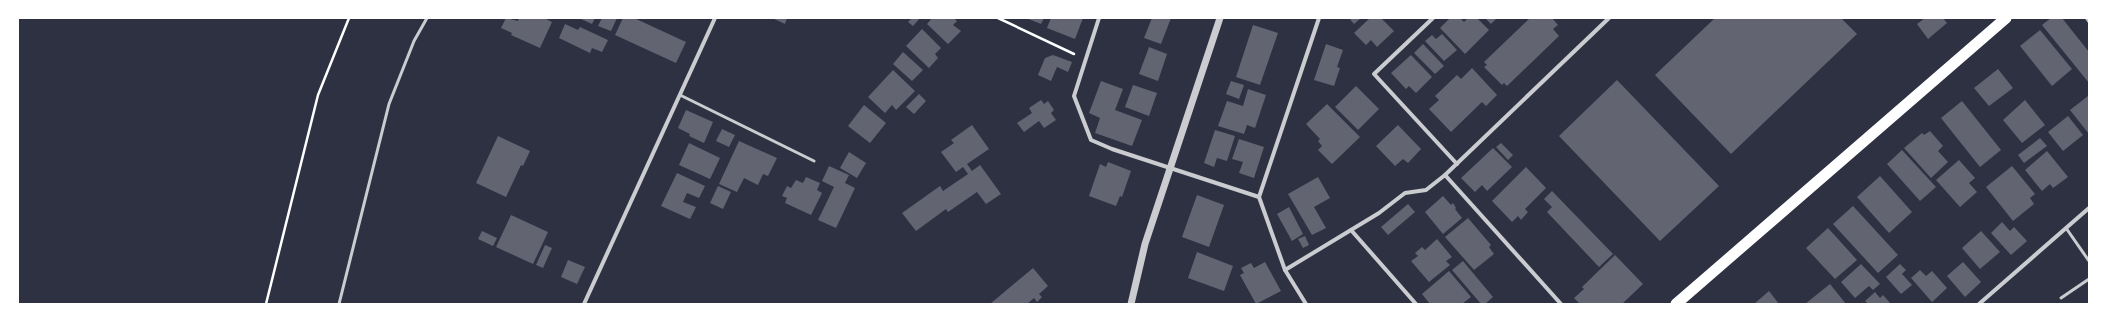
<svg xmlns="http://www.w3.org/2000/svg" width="2107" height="322" font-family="'PT Sans',sans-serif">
<rect width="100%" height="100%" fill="#2d3142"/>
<!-- building -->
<g fill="#626471">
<polygon points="506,18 518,21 519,18 544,18 552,22 540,48 511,35 512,33 501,28"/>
<polygon points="579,18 595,18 592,24"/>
<polygon points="602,18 617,18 611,31 598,26"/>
<polygon points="623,18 634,18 686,42 676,63 615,35"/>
<polygon points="772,18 787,18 785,24"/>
<polygon points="912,18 920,18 913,26 908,22"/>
<polygon points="932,18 954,18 957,21 953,25 961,31 948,44 927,24"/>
<polygon points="1026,18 1044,18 1041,24"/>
<polygon points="1051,18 1083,18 1075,39 1047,28"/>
<polygon points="1152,18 1171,18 1161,44 1144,38"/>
<polygon points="1349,18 1361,18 1354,24"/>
<polygon points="1370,18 1381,18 1394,31 1377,47 1371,40 1366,45 1354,33"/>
<polygon points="1450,18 1460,18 1464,22 1468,18 1477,18 1489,30 1465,54 1440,28"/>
<polygon points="1485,18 1497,18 1491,24"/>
<polygon points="1530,18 1552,18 1558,25 1553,29 1559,36 1507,86 1504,83 1502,85 1484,67 1487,65 1484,62"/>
<polygon points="1715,18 1841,18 1857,34 1731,154 1655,75"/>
<polygon points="1925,18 1943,18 1947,23 1928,39 1917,24"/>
<polygon points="2051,18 2062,18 2089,52 2089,83 2042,25"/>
<polygon points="565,24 578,30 580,27 608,40 602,52 592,48 590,53 559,38"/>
<polygon points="1253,25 1278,33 1260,85 1236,77"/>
<polygon points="922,29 941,48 935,54 938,58 929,68 906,46"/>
<polygon points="2040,30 2072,69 2052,86 2020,46"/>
<polygon points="1442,34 1457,50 1444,61 1425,41 1432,35 1436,39"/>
<polygon points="1326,44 1343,50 1337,67 1340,68 1334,86 1314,80"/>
<polygon points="1423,44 1444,66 1435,74 1414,53"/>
<polygon points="1149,47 1167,54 1158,81 1139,74"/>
<polygon points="903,52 923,70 912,81 893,64"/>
<polygon points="1053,55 1072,62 1068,72 1057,67 1051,81 1038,75 1045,58"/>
<polygon points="1411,55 1432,77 1416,93 1409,86 1406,89 1391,73"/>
<polygon points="1472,68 1497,95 1486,106 1482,102 1451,132 1429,109 1439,100 1435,96 1457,75 1461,79"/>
<polygon points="1998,69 2013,88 1989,106 1974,88"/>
<polygon points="893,70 915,91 896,110 892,105 885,113 868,97"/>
<polygon points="1617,80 1719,186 1660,241 1559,136"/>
<polygon points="1101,81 1123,89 1115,110 1142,120 1132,146 1095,133 1100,118 1089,113"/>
<polygon points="1231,81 1244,85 1239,99 1226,94"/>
<polygon points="1133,85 1157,93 1149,116 1125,107"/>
<polygon points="1356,86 1379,109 1358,130 1335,107"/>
<polygon points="1248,89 1266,95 1255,128 1247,125 1244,134 1218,126 1227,101 1243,106"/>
<polygon points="919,94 926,101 914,114 906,107"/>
<polygon points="2088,96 2089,98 2089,134 2070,110"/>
<polygon points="1041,100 1044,104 1048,101 1054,110 1051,113 1056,120 1044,128 1039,121 1024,132 1017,123 1032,113 1029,108"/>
<polygon points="2025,100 2045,125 2022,143 2003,120"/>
<polygon points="1962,101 2001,150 1980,167 1941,118"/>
<polygon points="1327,104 1360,137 1332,164 1318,150 1322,146 1318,141 1320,139 1306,124"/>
<polygon points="864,105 886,123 870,143 848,126"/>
<polygon points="686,110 713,122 704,143 689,136 690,134 678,128"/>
<polygon points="2068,116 2083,135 2063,151 2048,132"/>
<polygon points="972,125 989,149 967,164 972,171 980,165 1001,194 986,204 977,192 948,212 946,209 916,231 902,213 940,186 943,191 968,174 963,167 956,172 941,152 954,143 951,140"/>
<polygon points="1398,125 1421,149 1408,163 1403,159 1395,166 1376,146"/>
<polygon points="722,129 735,135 729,147 716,141"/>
<polygon points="1215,130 1235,136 1227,161 1217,158 1214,167 1204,163"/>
<polygon points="1930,131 1943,146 1938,151 1948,162 1931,178 1904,148 1922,133 1924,135"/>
<polygon points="498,136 530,151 523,166 521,165 506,197 476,183"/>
<polygon points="2040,138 2047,146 2024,163 2018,155"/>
<polygon points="1239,139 1264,147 1254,178 1239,173 1243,162 1232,159"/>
<polygon points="739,141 777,158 768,176 763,174 758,185 744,178 737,192 719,184"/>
<polygon points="689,143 720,158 710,179 679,165"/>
<polygon points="1501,143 1513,155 1508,160 1496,147"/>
<polygon points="1493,148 1512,167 1487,191 1482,185 1475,192 1461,178"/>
<polygon points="1902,150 1936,187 1920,201 1887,164"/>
<polygon points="2047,151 2068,177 2053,188 2050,184 2042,191 2025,170"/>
<polygon points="849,152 866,163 857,178 840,168"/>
<polygon points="1959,160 1975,178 1969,183 1977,192 1960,207 1936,180"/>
<polygon points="1108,162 1131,171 1122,197 1120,196 1116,206 1089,196 1100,164 1106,167"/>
<polygon points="829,166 849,175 845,183 855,188 836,228 818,220 834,187 822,181"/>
<polygon points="2012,166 2035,194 2030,198 2034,204 2013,221 1986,187"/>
<polygon points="1526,167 1546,188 1525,209 1528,212 1521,220 1518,216 1512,222 1492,201"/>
<polygon points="677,173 705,186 699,198 687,193 683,202 696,207 690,219 661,206"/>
<polygon points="1880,176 1912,212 1889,233 1857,197"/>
<polygon points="806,177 820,183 817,190 822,193 811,215 785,203 787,198 782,196 787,186 791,188 796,180 803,183"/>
<polygon points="1318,177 1330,198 1314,207 1326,228 1312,235 1288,194"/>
<polygon points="718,186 731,192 723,209 710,203"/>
<polygon points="1552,191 1613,254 1599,267 1547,212 1552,207 1544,199"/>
<polygon points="1197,195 1224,205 1209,247 1182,237"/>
<polygon points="1443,196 1451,205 1453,203 1456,208 1455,209 1462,218 1443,234 1425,212"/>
<polygon points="1408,204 1415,212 1388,235 1381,227"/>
<polygon points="1853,206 1898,255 1878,273 1833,224"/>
<polygon points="1289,207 1303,234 1292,241 1277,214"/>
<polygon points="511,215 548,232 533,264 496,247"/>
<polygon points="1468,218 1491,245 1489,247 1494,254 1474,270 1445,237"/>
<polygon points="2002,222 2010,231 2014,227 2027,241 2011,255 1991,233"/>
<polygon points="1828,228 1857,260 1835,279 1806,248"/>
<polygon points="482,231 497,238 493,246 478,239"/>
<polygon points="1981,231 2000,252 1980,269 1962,248"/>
<polygon points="1305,236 1309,245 1303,248 1298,239"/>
<polygon points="1437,239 1452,257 1446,261 1450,265 1429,282 1411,261 1418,256 1415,253 1422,247 1425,250"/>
<polygon points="545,245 552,248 543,268 536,265"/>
<polygon points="1197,252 1233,266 1224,291 1188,278"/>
<polygon points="1615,255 1643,284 1622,304 1580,304 1574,298 1584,289 1582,287"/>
<polygon points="568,260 585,267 577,284 561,277"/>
<polygon points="1463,261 1493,297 1485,304 1481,304 1452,270"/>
<polygon points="1265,262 1281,291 1256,304 1240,275 1244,273 1241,268 1251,263 1254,268"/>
<polygon points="1963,262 1981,282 1965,297 1947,276"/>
<polygon points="1861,264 1880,284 1873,290 1869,286 1855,298 1841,282"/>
<polygon points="1900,264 1906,270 1902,274 1912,285 1901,294 1886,277"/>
<polygon points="1033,268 1048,286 1039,294 1042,297 1037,302 1034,298 1027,304 990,304"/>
<polygon points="1920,270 1926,276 1932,271 1947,288 1932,302 1911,278"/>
<polygon points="1449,271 1471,297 1462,304 1430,304 1422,294"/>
<polygon points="1830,284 1846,304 1805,304"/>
<polygon points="1769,291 1779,304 1754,304"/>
<polygon points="1875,292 1880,298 1883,295 1891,304 1868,304 1865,301"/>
</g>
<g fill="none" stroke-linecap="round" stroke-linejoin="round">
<!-- path -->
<g stroke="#fff" stroke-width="2.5">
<polyline points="998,18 1074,54"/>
<polyline points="266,304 318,95 349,18"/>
</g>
<!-- service -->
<g stroke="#caccd0" stroke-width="3">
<polyline points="680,95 814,161"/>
<polyline points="2066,228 2089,261"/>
<polyline points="2061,298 2089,279"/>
<polyline points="339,304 389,104 414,41 427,18"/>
</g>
<!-- minor -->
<g stroke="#caccd0" stroke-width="4">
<polyline points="1099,18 1074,96 1091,140 1112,149 1259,197"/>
<polyline points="1433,18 1374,74 1457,164"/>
<polyline points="2087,18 2089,21"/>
<polyline points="1445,175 1561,304"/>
<polyline points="1351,230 1416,304"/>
<polyline points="1285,270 1379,213 1405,193 1426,190 1445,175 1609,18"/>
<polyline points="584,304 715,18"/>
<polyline points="1306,304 1285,270 1259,197 1319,18"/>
<polyline points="1979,304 2089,208"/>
</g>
<!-- tertiary -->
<polyline stroke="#caccd0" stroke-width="7" points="1131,304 1145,244 1220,18"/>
<!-- trunk -->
<polyline stroke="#fff" stroke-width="11" points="1676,304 2006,18"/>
</g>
<!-- border -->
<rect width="2107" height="322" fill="none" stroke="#ffffff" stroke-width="38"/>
</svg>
